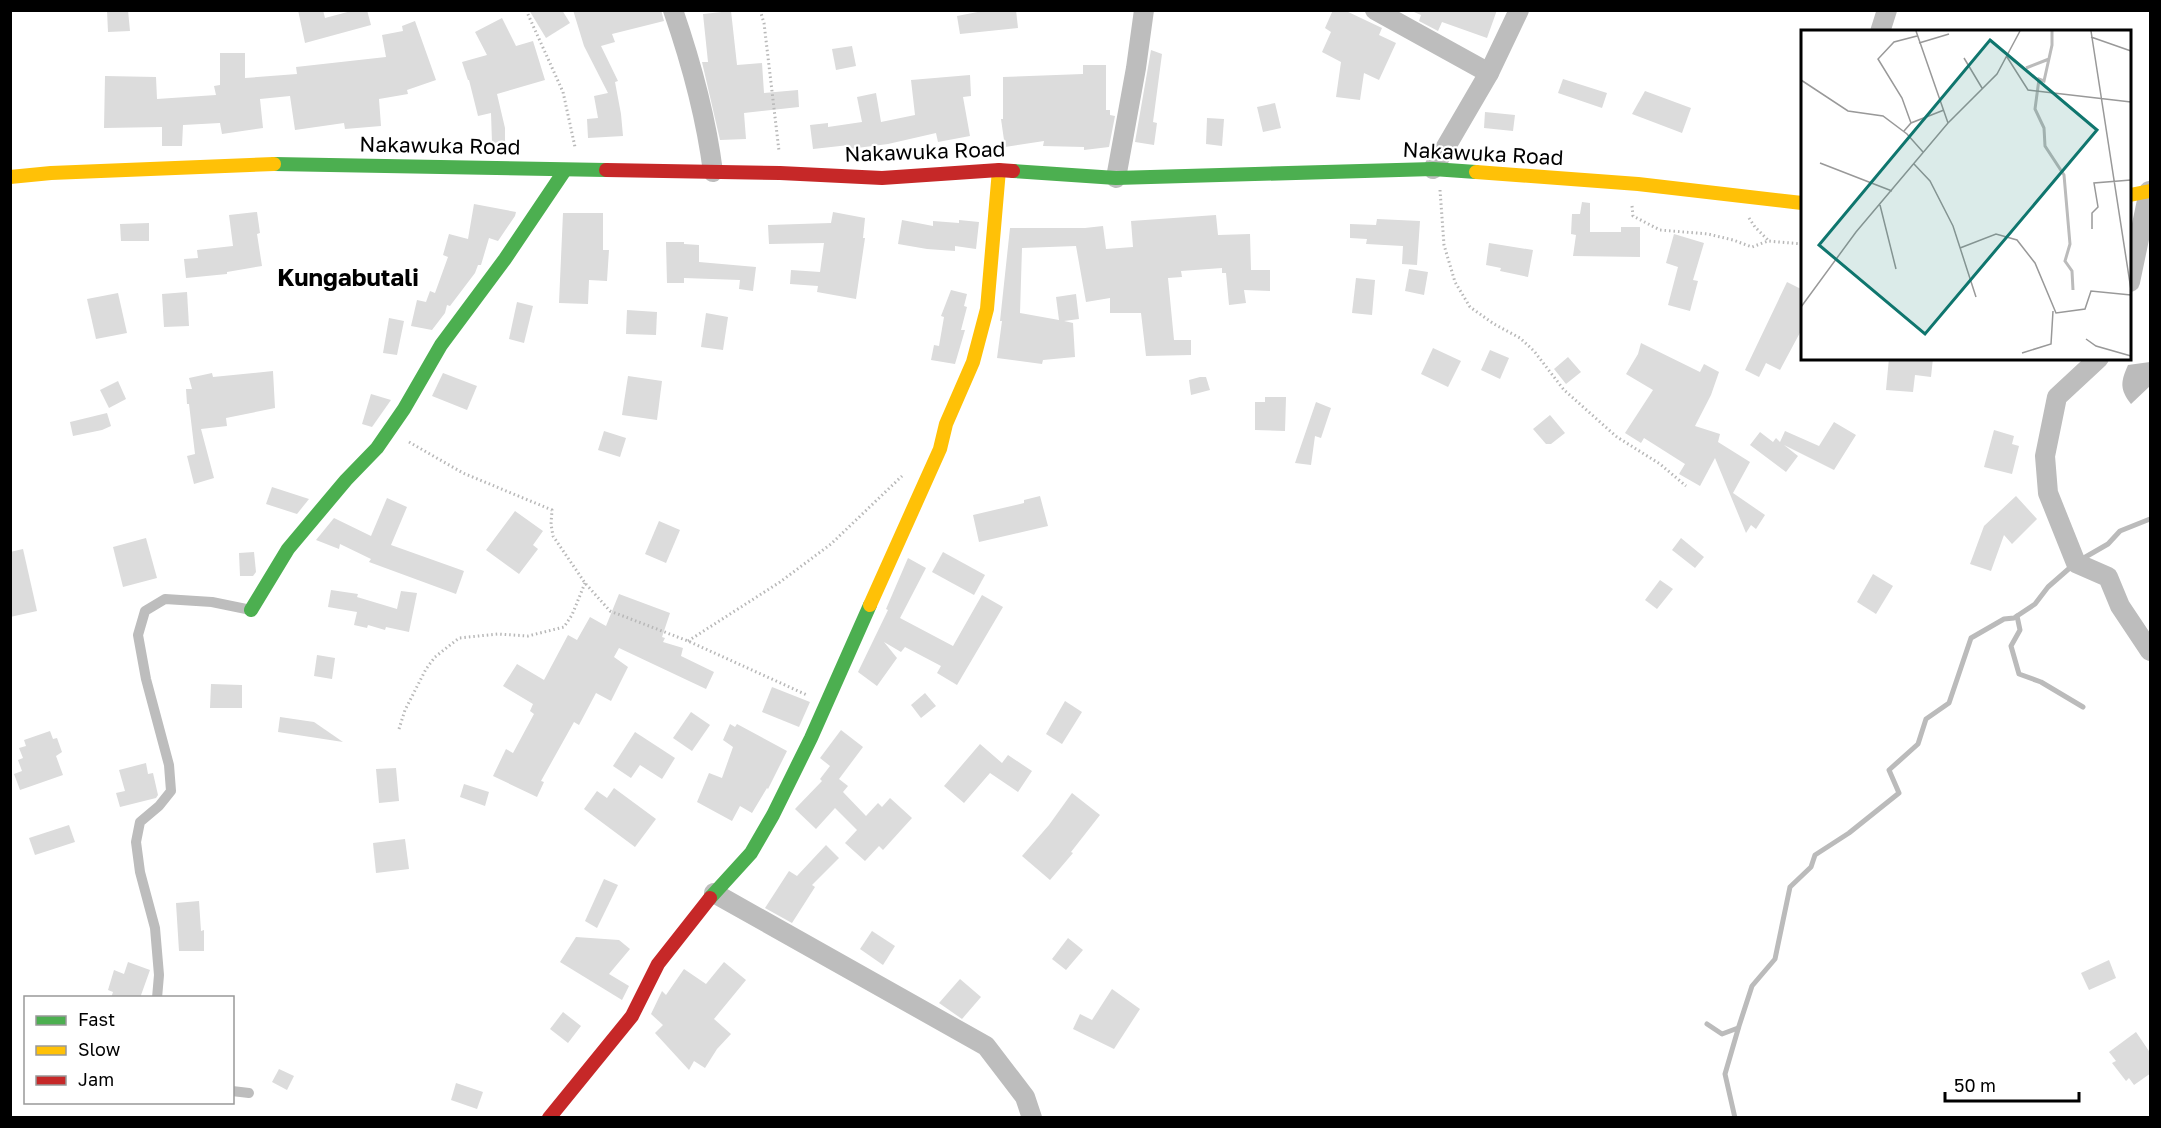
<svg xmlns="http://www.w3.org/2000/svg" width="2161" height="1128" font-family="'Golos Text',sans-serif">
<rect width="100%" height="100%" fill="#fff"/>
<!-- water -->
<path fill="#bbb" d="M2150,362V386L2131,404C2119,389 2121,381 2128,365Z"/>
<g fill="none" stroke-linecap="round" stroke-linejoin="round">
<!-- stream -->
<g stroke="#bbb" stroke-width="5">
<polyline points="2082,559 2108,544 2120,531 2150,519"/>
<polyline points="2017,616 2020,630 2011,646 2019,674 2041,682 2083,707"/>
<polyline points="1707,1024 1722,1034 1738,1028"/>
<polyline points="1735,1118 1725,1074 1739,1026 1752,986 1775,959 1790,887 1811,867 1815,855 1849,833 1899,793 1889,770 1918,744 1926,719 1949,703 1971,638 2004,619 2014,618 2035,604 2048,587 2072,566"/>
</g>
</g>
<!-- building -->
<g fill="#dcdcdc">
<polygon points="107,10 128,10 130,31 108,32"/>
<polygon points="298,10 323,10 325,18 355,10 367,10 371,25 305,43"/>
<polygon points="529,10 562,10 570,23 546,38"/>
<polygon points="573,10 661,10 664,21 612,34 615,42 601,46 618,81 615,82 621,114 623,136 588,138 587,119 598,118 594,96 608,93 584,46"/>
<polygon points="988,10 1016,10 1018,28 960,34 957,16"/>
<polygon points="1333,10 1344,10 1382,28 1379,35 1396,43 1379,80 1364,73 1360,100 1336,97 1341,62 1322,52 1331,32 1325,28"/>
<polygon points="1415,10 1497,10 1487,38 1442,22 1438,31 1419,21 1421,15 1414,12"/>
<polygon points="731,11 737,65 762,63 764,93 798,90 799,107 744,113 746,139 720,140 702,62 708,62 703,14"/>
<polygon points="502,18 516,46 533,41 545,80 497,94 505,128 505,142 492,143 491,113 478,116 469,80 468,80 462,62 487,55 475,32"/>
<polygon points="415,21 436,80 407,90 408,94 379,99 381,126 345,129 344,123 295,130 290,96 260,99 263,128 222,134 220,123 183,125 182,146 162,146 162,127 104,128 105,76 156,77 157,99 216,95 214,86 220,85 220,53 245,53 245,78 297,74 296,67 386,57 382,35 403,31 402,26"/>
<polygon points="852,46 856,66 836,70 832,49"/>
<polygon points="1151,50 1162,54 1153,122 1157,123 1154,145 1135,142"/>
<polygon points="1083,65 1106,65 1106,110 1110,110 1110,115 1115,116 1109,147 1084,150 1084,147 1043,146 1044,141 1005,147 1001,119 1003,119 1003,77 1083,74"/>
<polygon points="970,75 971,96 963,97 970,136 938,142 936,133 888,144 849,149 849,145 813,149 810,125 828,123 828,127 862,122 857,97 876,93 881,122 915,115 911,80"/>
<polygon points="1563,79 1607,93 1602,108 1558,93"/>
<polygon points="1645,91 1691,108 1682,133 1632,114"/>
<polygon points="1275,103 1281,128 1263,132 1257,107"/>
<polygon points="1485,112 1515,115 1513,131 1484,128"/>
<polygon points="1207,118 1224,119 1222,146 1206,144"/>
<polygon points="1582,202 1590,203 1590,232 1621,232 1621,227 1640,227 1640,257 1573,256 1576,235 1571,234 1572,214 1580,214"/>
<polygon points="474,204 516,212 515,216 498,241 489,238 481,265 478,265 475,273 450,306 447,305 445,313 432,330 411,326 417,300 426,302 430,291 435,293 448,257 443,255 449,234 468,239"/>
<polygon points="257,212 260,233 257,234 262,266 227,272 227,274 186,278 184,259 198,258 197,250 233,246 229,215"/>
<polygon points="833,212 865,218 863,238 865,238 856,299 817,292 818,286 790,284 791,270 820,272 824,243 769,244 768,225 831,223"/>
<polygon points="563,213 603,213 603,250 609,250 607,281 589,280 588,304 559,303"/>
<polygon points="1216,215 1218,235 1250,234 1251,270 1270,270 1270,291 1244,290 1246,303 1229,305 1226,273 1222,273 1222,268 1181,271 1182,277 1168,278 1174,340 1191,340 1191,355 1146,356 1141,313 1110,313 1110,298 1086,302 1076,246 1022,248 1020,313 1059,320 1056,297 1076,294 1079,319 1064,321 1073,323 1075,357 1043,360 1042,364 997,358 1002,321 1000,321 1010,228 1085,228 1103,226 1106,249 1133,247 1131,221"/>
<polygon points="1377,219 1420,221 1417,265 1402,264 1403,246 1366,244 1367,239 1350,238 1350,224 1376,225"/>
<polygon points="902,220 933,226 933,221 959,223 959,220 979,222 976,249 955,246 955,251 927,249 898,244"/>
<polygon points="149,223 149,241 121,241 120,224"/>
<polygon points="1674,234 1704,243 1693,280 1698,281 1690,311 1668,305 1678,267 1666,263"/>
<polygon points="666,242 684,242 684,244 699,245 699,262 756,267 753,291 739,289 740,280 684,278 684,283 667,283"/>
<polygon points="1489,243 1533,250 1528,277 1500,271 1501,268 1486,265"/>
<polygon points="1409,269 1428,272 1424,295 1405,291"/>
<polygon points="1356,278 1375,280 1372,315 1352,313"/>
<polygon points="1787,282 1803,290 1803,327 1780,370 1766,363 1759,377 1745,370"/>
<polygon points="951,290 967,294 964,306 967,307 961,330 965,330 955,364 931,360 934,345 939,346 944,317 941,316"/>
<polygon points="187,292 189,326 164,327 162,294"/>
<polygon points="118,293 127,333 96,339 87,299"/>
<polygon points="517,302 533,306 524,343 509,339"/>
<polygon points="627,310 657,312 656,335 626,334"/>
<polygon points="706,313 728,317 723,350 701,347"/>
<polygon points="389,318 404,321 397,355 383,353"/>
<polygon points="1641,343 1700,372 1704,364 1719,372 1711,395 1695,426 1720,434 1718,442 1750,462 1733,493 1765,515 1756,529 1751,525 1746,533 1715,458 1700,486 1679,474 1685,464 1644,438 1641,443 1625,433 1653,390 1626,374 1638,354"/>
<polygon points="1433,348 1461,361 1448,387 1421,374"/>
<polygon points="1490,350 1509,358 1500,379 1481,370"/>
<polygon points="1568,357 1581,372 1566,384 1554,369"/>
<polygon points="1889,358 1933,358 1931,377 1915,375 1913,392 1886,390"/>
<polygon points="273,371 275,408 226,418 227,426 201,429 214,478 194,484 187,456 195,454 189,404 187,404 186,389 192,389 189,378 212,373 213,377"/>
<polygon points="443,373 477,386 467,410 432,396"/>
<polygon points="628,376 662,381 657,420 622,415"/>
<polygon points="1200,377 1206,377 1210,390 1191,395 1189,380"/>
<polygon points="118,381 126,399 109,408 100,390"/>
<polygon points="371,394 391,400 372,427 362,424"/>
<polygon points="1265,397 1286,397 1285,431 1255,430 1255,402 1265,402"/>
<polygon points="1316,402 1331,408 1321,438 1315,436 1311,465 1295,463"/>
<polygon points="107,413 111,426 102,430 73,436 70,422"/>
<polygon points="1550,415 1565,433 1551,444 1546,444 1533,429"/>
<polygon points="1834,422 1856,435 1834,470 1784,445 1798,456 1786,472 1750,445 1760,432 1773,442 1776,438 1780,442 1785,431 1819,446"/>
<polygon points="1994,430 2014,436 2012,444 2019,446 2012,474 1984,467"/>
<polygon points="604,431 626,438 620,457 598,450"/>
<polygon points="272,487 309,499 297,514 266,504"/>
<polygon points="1040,496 1048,526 979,542 973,515 1024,503 1024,500"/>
<polygon points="2016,496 2037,519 2012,544 2004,535 1991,571 1970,564 1984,526"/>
<polygon points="387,498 407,507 391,545 464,571 456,594 369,562 371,559 340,544 339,549 316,540 334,518 371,536"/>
<polygon points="515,511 543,531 533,545 538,549 519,574 486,550"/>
<polygon points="659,521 680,530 666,563 645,554"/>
<polygon points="146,538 157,578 123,587 113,547"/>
<polygon points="1681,538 1704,557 1695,568 1672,550"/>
<polygon points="23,549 37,611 10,617 10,552"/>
<polygon points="254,552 256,572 253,576 240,576 239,553"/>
<polygon points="943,552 985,575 974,595 932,572"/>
<polygon points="908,558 926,568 900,618 953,646 982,595 1003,607 957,685 937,673 941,666 905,647 901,652 884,642 897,658 877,686 858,672 888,610 886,609"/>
<polygon points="1873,574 1893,586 1876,614 1857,602"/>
<polygon points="1660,580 1673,589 1657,609 1645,600"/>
<polygon points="331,590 358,594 357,597 397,609 401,591 417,593 409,632 386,627 385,630 368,625 367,628 354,625 357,612 328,607"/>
<polygon points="619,594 670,613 662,637 665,638 663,642 683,648 681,656 714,672 706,689 619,648 614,657 628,667 611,701 596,693 579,725 574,722 541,781 544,782 537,797 493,776 506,749 513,753 534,714 530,711 533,704 503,686 517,664 544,680 568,635 577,640 590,617 606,626"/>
<polygon points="317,655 335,658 332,679 314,676"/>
<polygon points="211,684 242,685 242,708 210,708"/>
<polygon points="772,687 810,702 799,727 762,712"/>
<polygon points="925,693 936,706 921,718 911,705"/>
<polygon points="1065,701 1082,712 1062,744 1046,734"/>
<polygon points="691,712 710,725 692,751 673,738"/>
<polygon points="280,717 314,722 343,742 278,732"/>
<polygon points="730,724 735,727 737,724 787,751 768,789 767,788 752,813 740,806 732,821 697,802 709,773 722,778 733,747 723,740"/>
<polygon points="841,730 863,747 839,779 848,786 843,792 866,816 878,803 882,807 890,798 912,818 883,850 879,846 865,861 845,843 857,830 835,808 816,829 795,809 822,781 820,779 830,766 820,758"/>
<polygon points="50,731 53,739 57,738 62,752 56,756 63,775 20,790 14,774 22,771 18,760 23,758 19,748 26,746 24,740"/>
<polygon points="635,732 675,758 662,779 640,765 631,778 613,766"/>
<polygon points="980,744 1002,763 1008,755 1032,771 1018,792 990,773 964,803 944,786"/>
<polygon points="146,763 148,774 153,773 158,795 156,798 120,807 116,793 125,791 119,770"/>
<polygon points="396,768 399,801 379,803 376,769"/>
<polygon points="464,784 489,792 485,806 460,797"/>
<polygon points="614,788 656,819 635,847 584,809 597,791 607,798"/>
<polygon points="1072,793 1100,815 1071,852 1073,853 1050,880 1022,856 1049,825"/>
<polygon points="69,825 75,842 35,855 29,838"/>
<polygon points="405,839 409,869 376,873 373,843"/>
<polygon points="826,845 839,858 812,885 815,887 792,923 765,908 789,871 797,876"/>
<polygon points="604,879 618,885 597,928 585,921"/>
<polygon points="199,901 201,931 204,930 204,951 179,951 176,903"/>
<polygon points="872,931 895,946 883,965 860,949"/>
<polygon points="576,937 619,940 630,949 609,974 629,986 622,1000 560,962"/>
<polygon points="1068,938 1083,950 1066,970 1052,959"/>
<polygon points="2109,960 2116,978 2089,990 2081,973"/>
<polygon points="128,962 150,970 140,998 111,998 113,992 108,990 114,970 124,974"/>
<polygon points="724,962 746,980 714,1019 731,1034 717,1049 705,1068 694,1061 689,1070 655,1033 663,1025 651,1014 662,991 666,995 684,969 706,984"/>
<polygon points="960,979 981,997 962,1019 939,1003"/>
<polygon points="1112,989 1140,1009 1114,1049 1073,1029 1080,1014 1092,1020"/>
<polygon points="563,1012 581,1026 568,1043 550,1029"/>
<polygon points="2136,1032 2151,1054 2151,1073 2134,1085 2129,1078 2126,1081 2112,1063 2116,1061 2109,1052"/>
<polygon points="279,1069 294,1076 287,1090 272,1082"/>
<polygon points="456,1083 483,1092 477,1109 451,1100"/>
</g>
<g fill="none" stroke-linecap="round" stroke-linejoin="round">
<!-- path -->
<g stroke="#b8b8b8" stroke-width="3" stroke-dasharray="1.5 3" stroke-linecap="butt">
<polyline points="526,10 563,92 575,147"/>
<polyline points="760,10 764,23 779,151"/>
<polyline points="1440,190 1444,245 1455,282 1470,307 1494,324 1520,338 1534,351 1564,390 1617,437 1660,464 1686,486"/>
<polyline points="1632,206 1633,216 1660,230 1708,234 1733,240 1752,247 1768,241 1802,244"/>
<polyline points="1749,218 1755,227 1768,240"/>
<polyline points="409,442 463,473 552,510 551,524 553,536 585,583 610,611 688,641 807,695"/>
<polyline points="688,641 780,582 831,544 902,476"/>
<polyline points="399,729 405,710 426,669 435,657 459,638 498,634 528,636 564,627 572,615 585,583"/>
</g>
<!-- lane -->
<g stroke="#bdbdbd" stroke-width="10">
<polyline points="157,998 159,975 155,928 140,872 136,842 140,822 159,806 171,791 169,765 146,679 138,635 145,611 165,599 212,602 251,610"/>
<polyline points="232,1091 249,1093"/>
</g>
<!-- street -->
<g stroke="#bdbdbd" stroke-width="20">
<path d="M673,10C691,62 706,117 713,172"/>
<polyline points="1375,10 1489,73"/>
<polyline points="1880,32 1887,10"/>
<polyline points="1433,169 1489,73 1519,10"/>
<polyline points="1116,178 1136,68 1144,10"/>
<polyline points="2130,282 2149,191"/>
<polyline points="2099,358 2057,397 2045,456 2048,493 2076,563 2108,577 2120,606 2150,651"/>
<polyline points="714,893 986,1046 1025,1097 1032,1118"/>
</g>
<!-- fast -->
<g stroke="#4caf50" stroke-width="14">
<polyline points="274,164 606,170"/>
<polyline points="1013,171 1116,178 1433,169 1476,172"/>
<polyline points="251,610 288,549 346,480 377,448 404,409 441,345 505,259 565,170"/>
<polyline points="710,898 751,853 773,815 811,738 870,605"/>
</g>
<!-- slow -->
<g stroke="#ffc107" stroke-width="14">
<polyline points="1476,172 1638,184 1802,203"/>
<polyline points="10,177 51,173 274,164"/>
<polyline points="2130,195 2150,191"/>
<polyline points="870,605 940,449 946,424 973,362 987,309 999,170"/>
</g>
<!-- jam -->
<g stroke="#c62828" stroke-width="14">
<polyline points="606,170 780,173 882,178 999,170 1013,171"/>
<polyline points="549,1118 632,1016 658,964 710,898"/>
</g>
</g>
<g text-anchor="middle" stroke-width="4.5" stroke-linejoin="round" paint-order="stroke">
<!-- street labels -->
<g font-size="21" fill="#000" stroke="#fff">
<text transform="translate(440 146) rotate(1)" y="7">Nakawuka Road</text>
<text transform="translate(925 152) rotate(-2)" y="7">Nakawuka Road</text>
<text transform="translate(1483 154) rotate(3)" y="7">Nakawuka Road</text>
</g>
<!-- quarter labels -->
<g font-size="24" font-weight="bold" fill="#000" stroke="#fff">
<text x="348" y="286">Kungabutali</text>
</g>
</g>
<!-- overview -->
<g transform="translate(1801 30)">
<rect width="330" height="330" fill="#fff"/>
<path fill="none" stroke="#bbb" stroke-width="3" d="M251,1V15L243,51L238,49L234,79L243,98L244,116L263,145L269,214L264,231L271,241L272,260M225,38L248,29"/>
<path fill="none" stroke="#999" stroke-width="1.5" d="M115,1L147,93M290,1L330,260M290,7L330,21M118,13L148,4M206,27L227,60L330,72M163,28L181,58M0,50L47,81L82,86L106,104L122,122M110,93L101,68L77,29L93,12L116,6M103,101L110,93L143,80M19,133L91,161M113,134L129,151L152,196L175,267M79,175L95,239M291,199V183L297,177L293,153L330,150M159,218L195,204L216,210L234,233L255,283L284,279L290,261L330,265M0,277L55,202L147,93L196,44L219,1M285,309L295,316L330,326M221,323L250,314L252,281"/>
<path fill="#0f766e" fill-opacity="0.15" stroke="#0f766e" stroke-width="3" d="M189,10L296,100L124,304L18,215Z"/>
<rect width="330" height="330" fill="none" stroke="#000" stroke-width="3"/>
</g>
<!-- border -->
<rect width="2161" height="1128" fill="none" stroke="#000000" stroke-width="24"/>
<!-- legend -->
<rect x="24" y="996" width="210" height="108" fill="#ffffff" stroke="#999999" stroke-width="1.5"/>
<rect x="36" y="1016" width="30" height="9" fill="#4caf50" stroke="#999999" stroke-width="1.5"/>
<text x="78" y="1026" font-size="18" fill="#000000">Fast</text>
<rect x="36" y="1046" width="30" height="9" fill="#ffc107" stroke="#999999" stroke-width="1.5"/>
<text x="78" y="1056" font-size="18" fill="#000000">Slow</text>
<rect x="36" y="1076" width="30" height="9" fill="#c62828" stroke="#999999" stroke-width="1.5"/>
<text x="78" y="1086" font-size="18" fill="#000000">Jam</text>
<!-- scale -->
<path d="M1945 1092v9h134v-9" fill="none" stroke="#000000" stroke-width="3"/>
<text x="1954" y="1092" font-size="18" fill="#000000" stroke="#ffffff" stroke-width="4.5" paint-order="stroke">50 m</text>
</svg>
